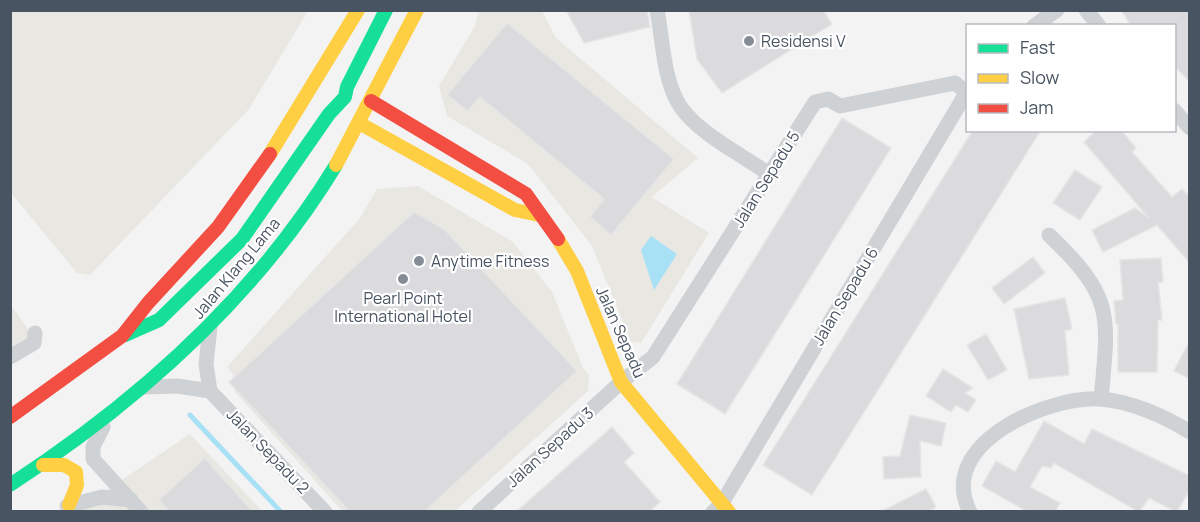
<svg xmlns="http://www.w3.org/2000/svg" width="1200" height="522" font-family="Manrope,sans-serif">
<rect width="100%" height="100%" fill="#f4f3f3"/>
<!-- commercial -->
<g fill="#e8e7e2">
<polygon points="10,11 11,10 308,11 249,109 90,275 77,273 11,193"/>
<polygon points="479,11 542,11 556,38 698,158 652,197 709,233 641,343 631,342 592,246 528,164 447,116 439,86 475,26"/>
<polygon points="418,186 513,242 552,292 583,368 589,375 588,391 455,511 343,512 235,392 236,378 227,367 360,218 377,189"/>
<polygon points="10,304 32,335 10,353"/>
<polygon points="190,434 262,511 74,512"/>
</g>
<!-- water -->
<polygon fill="#a8e1f5" points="651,236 677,254 654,290 641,250"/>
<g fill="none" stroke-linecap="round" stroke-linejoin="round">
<!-- stream -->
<polyline stroke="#a8e1f5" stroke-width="5" points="190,415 281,512"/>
</g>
<!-- building -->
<g fill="#dbdbdd" stroke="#e5e5e6" stroke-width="1.5">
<polygon points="566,10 647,10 650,27 584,43"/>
<polygon points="689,10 823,10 832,24 722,93 697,59"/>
<polygon points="1121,10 1190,10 1190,82 1174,66 1174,26 1131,26"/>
<polygon points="507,23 674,159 611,235 590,217 604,199 480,97 468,111 447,95"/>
<polygon points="842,118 891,148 725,414 677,384"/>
<polygon points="973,130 1041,130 812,495 763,465"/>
<polygon points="1097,130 1121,130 1136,148 1132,152 1172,197 1182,189 1190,197 1190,263 1157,225 1103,252 1092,230 1135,208 1149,218 1084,142"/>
<polygon points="1075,170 1102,187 1080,220 1053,203"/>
<polygon points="414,212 444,229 577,371 424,512 350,512 229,382"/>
<polygon points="1033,257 1045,273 1004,304 992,288"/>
<polygon points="1161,258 1163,282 1158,282 1162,320 1158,320 1157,372 1118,372 1118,324 1116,324 1114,301 1123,300 1120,260"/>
<polygon points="1065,298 1072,329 1065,331 1069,375 1029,379 1014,309"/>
<polygon points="986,334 1007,370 988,380 967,345"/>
<polygon points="1190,340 1190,379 1174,371"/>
<polygon points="943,369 973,388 965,393 976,400 968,412 956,405 951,412 926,396"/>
<polygon points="910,415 946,423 941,446 920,441 921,477 884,479 883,457 900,456"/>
<polygon points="1044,421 1084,444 1092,429 1190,476 1190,489 1177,512 1149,498 1139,512 1054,463 1051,468 1042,466 1030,487 1060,503 1055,512 1028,512 982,486 996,461 1015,472"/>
<polygon points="612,427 634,453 624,462 660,502 649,512 516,512"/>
<polygon points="205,458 215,470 253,512 170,512 159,500"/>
<polygon points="926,489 936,507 927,512 880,512"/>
</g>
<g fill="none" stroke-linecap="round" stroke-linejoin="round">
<!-- street -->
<g stroke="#cfd2d4" stroke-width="15">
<path d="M657,10C663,40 663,80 680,106C700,135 741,154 769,174"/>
<polyline points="1086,10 1099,26"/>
<polyline points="1034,26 1057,10"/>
<polyline points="1174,110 1190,128"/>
<path d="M1049,235C1114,297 1109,314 1101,399"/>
<polyline points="210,327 206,364 210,391 325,512"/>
<polyline points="10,357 34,343 35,333"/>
<polyline points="145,387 177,386 210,391"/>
<polyline points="103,427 93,447 93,459 141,512"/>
<polyline points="67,506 102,497 131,500"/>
<polyline points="479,512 621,382 653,357 815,102 828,99 840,106 955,83 966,92"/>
<polyline points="713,512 722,503 968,90"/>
<path d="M970,512C935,444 1047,396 1100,399C1130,401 1164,416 1190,432"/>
</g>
<!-- fast -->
<g stroke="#16e098" stroke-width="14">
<polyline points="125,335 159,320 242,239 329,114 345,97 347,87 386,10"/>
<path d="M10,485C139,401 255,298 336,165"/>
</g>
<!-- slow -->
<g stroke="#ffcf43" stroke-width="14">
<polyline points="359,123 515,210 539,215"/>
<polyline points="270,154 358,10"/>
<polyline points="336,165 417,10"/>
<polyline points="558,239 577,271 621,382 729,512"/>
<polyline points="43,465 64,465 76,472 77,485 69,505"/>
</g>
<!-- jam -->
<g stroke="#f24e42" stroke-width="14">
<polyline points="371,101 526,194 558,239"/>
<polyline points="10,417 122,336 148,303 218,227 270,154"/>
</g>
</g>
<!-- markers -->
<g fill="#848c95" stroke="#fff" stroke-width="2">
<circle cx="749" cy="41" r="6"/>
<circle cx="419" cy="261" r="6"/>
<circle cx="403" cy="279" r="6"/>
</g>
<g text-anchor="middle" stroke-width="4.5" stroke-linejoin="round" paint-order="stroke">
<!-- poi labels -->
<g font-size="16" fill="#485462" stroke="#fff" text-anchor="start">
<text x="761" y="47">Residensi V</text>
<text x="431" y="267">Anytime Fitness</text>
<text x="403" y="304" text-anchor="middle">Pearl Point<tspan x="403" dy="18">International Hotel</tspan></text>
</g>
<!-- street labels -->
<g font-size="16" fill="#485462" stroke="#fff">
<text transform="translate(766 179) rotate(-58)" y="6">Jalan Sepadu 5</text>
<text transform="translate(236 268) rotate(-50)" y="6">Jalan Klang Lama</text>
<text transform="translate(845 296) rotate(-59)" y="6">Jalan Sepadu 6</text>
<text transform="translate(621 332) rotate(66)" y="6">Jalan Sepadu</text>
<text transform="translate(550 447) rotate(-42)" y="6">Jalan Sepadu 3</text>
<text transform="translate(268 451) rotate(46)" y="6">Jalan Sepadu 2</text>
</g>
</g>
<!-- border -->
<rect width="1200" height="522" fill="none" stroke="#485462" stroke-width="24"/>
<!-- legend -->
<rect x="966" y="24" width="210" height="108" fill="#ffffff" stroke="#b6bbc0" stroke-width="1.5"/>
<rect x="978" y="44" width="30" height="9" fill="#16e098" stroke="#b6bbc0" stroke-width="1.5"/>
<text x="1020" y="54" font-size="18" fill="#485462">Fast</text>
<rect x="978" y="74" width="30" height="9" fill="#ffcf43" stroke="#b6bbc0" stroke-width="1.5"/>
<text x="1020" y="84" font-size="18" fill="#485462">Slow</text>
<rect x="978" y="104" width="30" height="9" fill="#f24e42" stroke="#b6bbc0" stroke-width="1.5"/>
<text x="1020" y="114" font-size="18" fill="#485462">Jam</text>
</svg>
